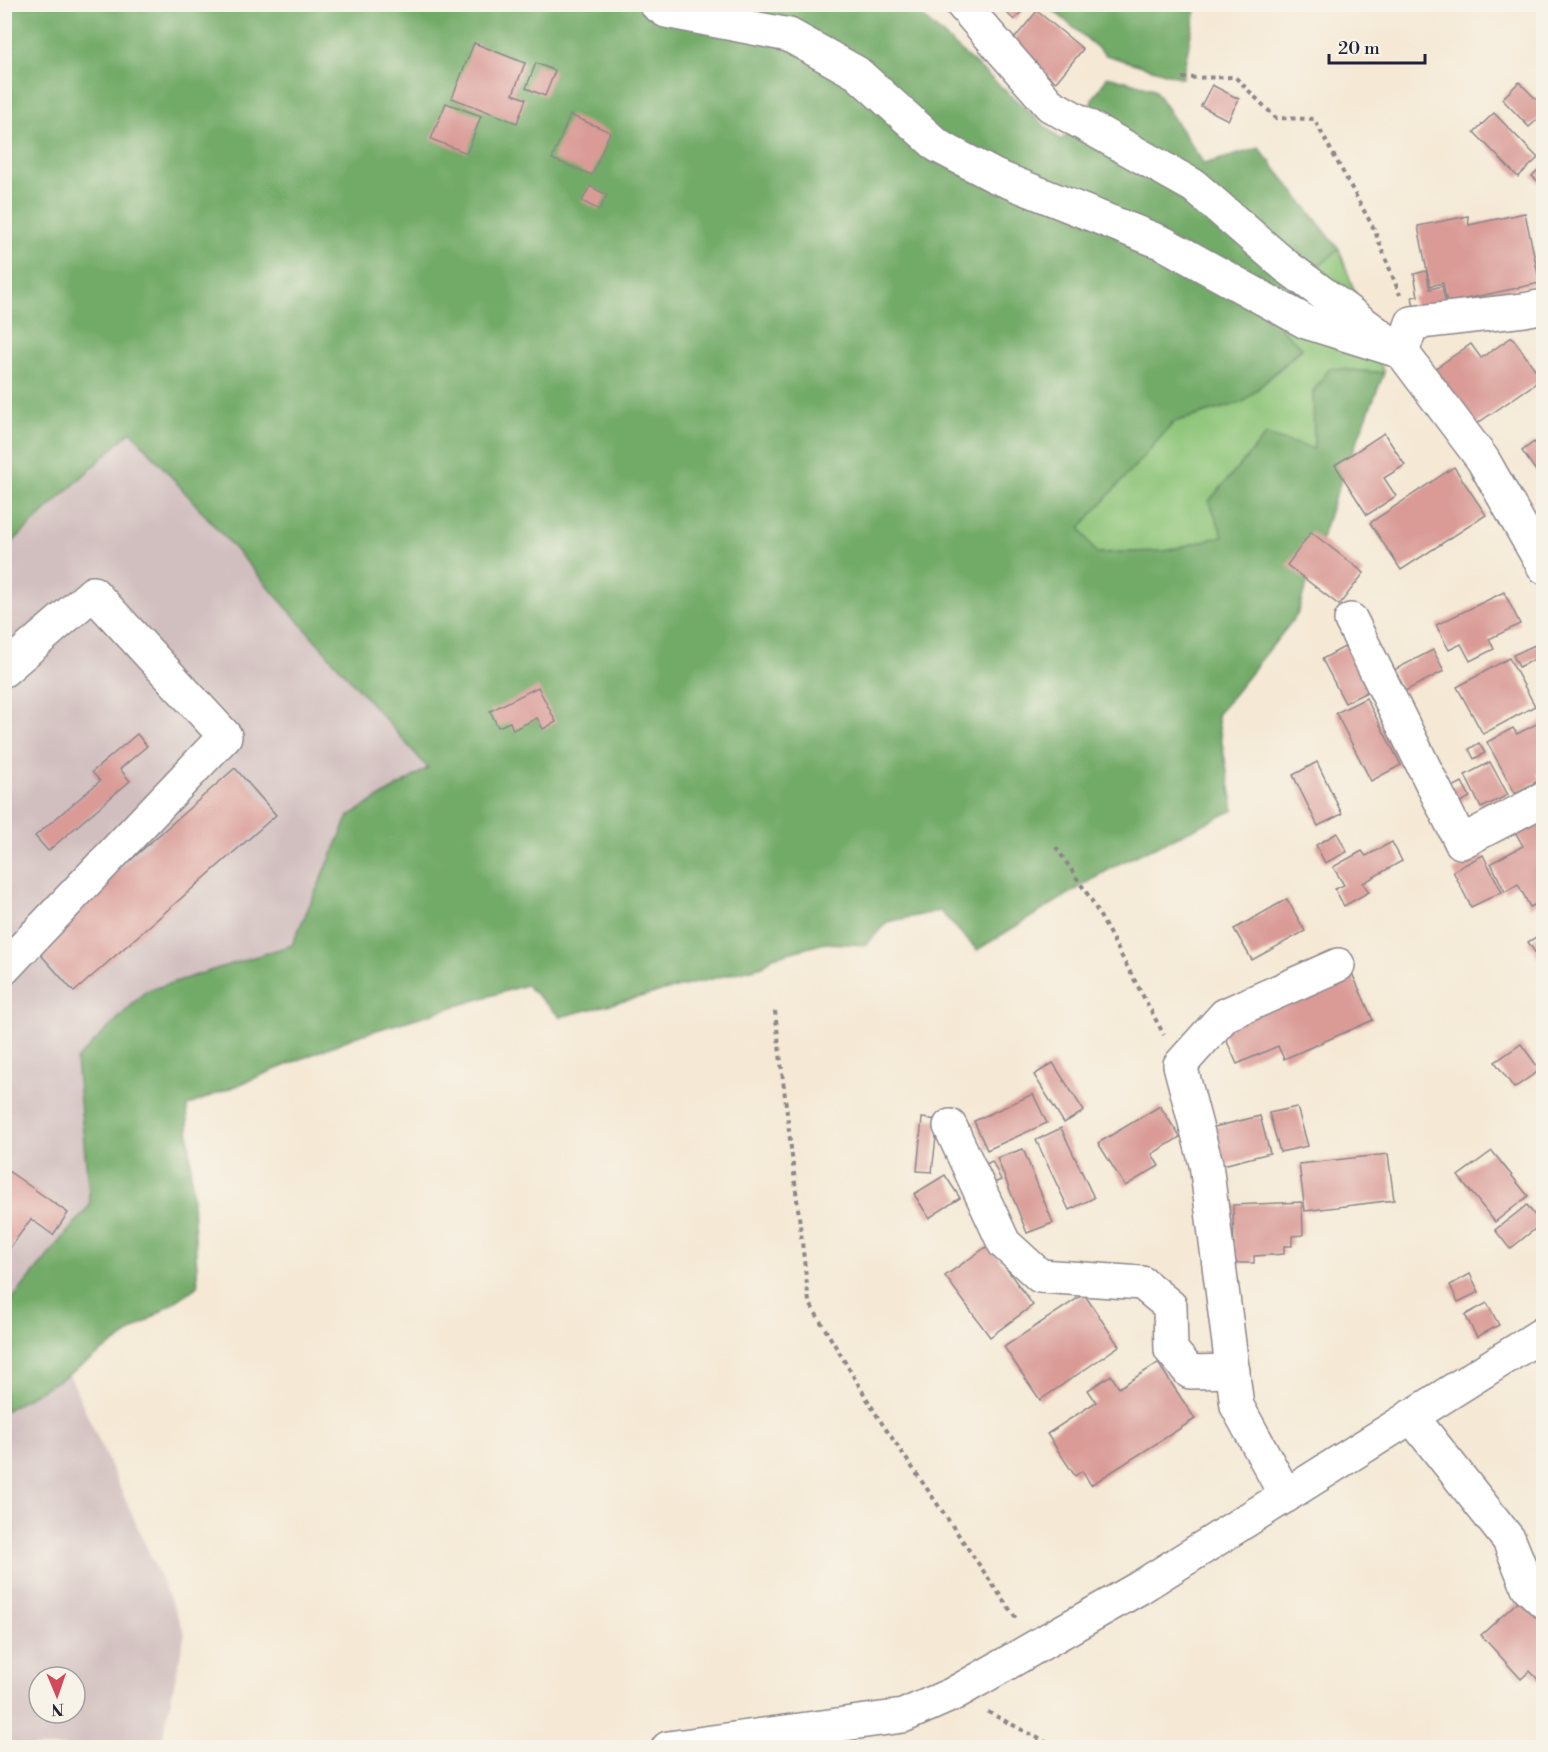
<svg xmlns="http://www.w3.org/2000/svg" width="1548" height="1752" font-family="'Libre Bodoni',serif">
<rect width="100%" height="100%" fill="#f7f3e8"/>
<filter id="ink" filterUnits="userSpaceOnUse"><feTurbulence type="fractalNoise" baseFrequency=".0167" numOctaves="2"/><feDisplacementMap in="SourceGraphic" scale="12" xChannelSelector="R" yChannelSelector="G"/><feConvolveMatrix kernelMatrix="1 2 1 2 8 2 1 2 1" color-interpolation-filters="sRGB"/></filter>
<filter id="wash" filterUnits="userSpaceOnUse"><feTurbulence type="fractalNoise" baseFrequency=".008" numOctaves="4" result="noise"/><feDisplacementMap in="SourceGraphic" scale="24" xChannelSelector="R" yChannelSelector="G"/><feGaussianBlur stdDeviation="1.35" result="paint"/><feColorMatrix in="noise" values="0 0 0 0 0 0 0 0 0 0 0 0 0 0 0 0 0 1.4 0 .05"/><feComposite in="paint" operator="in"/></filter>
<g filter="url(#wash)">
<rect width="100%" height="100%" fill="#f5e9d5"/>
<!-- industrial -->
<g fill="#d1bfbf" fill-rule="evenodd">
<polygon points="130,431 428,768 349,816 292,945 146,991 76,1060 90,1206 5,1308 5,549"/>
<path d="M69,1374L185,1633L163,1736L170,1747H5L4,1411ZM39,1677H75V1713H39Z"/>
</g>
<!-- green -->
<polygon fill="#8dc578" stroke="#58745a" stroke-width="1.5" points="1339,249 1384,373 1330,368 1313,392 1315,449 1224,536 1165,551 1096,553 1079,528 1174,422 1243,402 1302,349 1265,313"/>
<!-- forest -->
<g fill="#72aa68" stroke="#4a6652" stroke-width="1.5">
<polygon points="5,5 909,5 1061,140 1089,114 1092,100 1108,76 1154,89 1204,164 1259,148 1339,249 1265,313 1302,348 1243,402 1174,422 1080,528 1096,553 1165,551 1223,536 1209,501 1266,435 1314,449 1313,392 1330,368 1384,373 1334,499 1297,615 1217,715 1234,810 1118,864 977,950 940,911 887,922 866,945 825,943 773,957 763,966 560,1017 526,985 357,1036 187,1106 198,1286 69,1374 5,1411 5,1308 90,1205 76,1060 146,991 292,945 349,816 428,768 131,431 5,549"/>
<polygon points="1047,5 1197,5 1182,78 1106,55"/>
</g>
<g id="blocks">
<!-- building -->
<g fill="#da9b97">
<polygon points="1004,4 1029,4 1014,20 1001,7"/>
<polygon points="1037,11 1083,49 1056,82 1010,44"/>
<polygon points="474,43 525,63 513,94 526,99 517,123 452,98"/>
<polygon points="536,63 555,71 545,96 526,88"/>
<polygon points="1519,82 1544,107 1544,114 1529,127 1502,99"/>
<polygon points="1212,85 1239,99 1228,120 1201,106"/>
<polygon points="446,103 481,116 467,153 431,139"/>
<polygon points="1494,113 1538,158 1518,177 1474,132"/>
<polygon points="570,115 610,132 592,175 552,159"/>
<polygon points="1544,164 1544,187 1532,176"/>
<polygon points="590,186 607,195 599,210 582,201"/>
<polygon points="1525,213 1540,283 1447,303 1443,283 1430,286 1418,226 1468,216 1469,225"/>
<polygon points="1426,271 1430,289 1442,286 1446,306 1415,312 1412,297 1418,296 1414,274"/>
<polygon points="1512,337 1542,379 1472,427 1433,370 1471,344 1481,358"/>
<polygon points="1384,433 1405,465 1384,478 1396,496 1367,515 1335,465"/>
<polygon points="1534,442 1544,456 1544,466 1536,471 1522,451"/>
<polygon points="1454,467 1486,515 1401,570 1370,523"/>
<polygon points="1311,532 1364,573 1339,605 1287,565"/>
<polygon points="1504,592 1520,624 1489,639 1494,649 1470,661 1461,644 1449,650 1436,625"/>
<polygon points="1544,641 1544,655 1519,667 1513,655"/>
<polygon points="1348,645 1371,690 1345,703 1322,659"/>
<polygon points="1433,650 1444,671 1403,692 1392,671"/>
<polygon points="1509,658 1535,706 1483,734 1457,687"/>
<polygon points="538,687 556,722 543,729 537,718 513,730 510,722 498,727 490,711"/>
<polygon points="1366,698 1401,765 1371,781 1336,713"/>
<polygon points="1544,720 1544,770 1537,773 1540,780 1515,793 1487,742 1513,728 1517,734"/>
<polygon points="137,734 147,746 120,769 130,781 48,851 35,836 100,781 92,772"/>
<polygon points="1479,743 1485,753 1474,759 1469,749"/>
<polygon points="1317,762 1342,814 1318,826 1293,775"/>
<polygon points="1490,762 1508,795 1481,808 1465,775"/>
<polygon points="235,768 276,815 74,992 33,946"/>
<polygon points="1462,782 1470,797 1455,805 1447,790"/>
<polygon points="1544,812 1544,900 1530,907 1518,884 1505,892 1491,863 1523,846 1513,828"/>
<polygon points="1337,833 1347,852 1325,863 1316,845"/>
<polygon points="1392,842 1402,861 1363,883 1369,892 1344,906 1335,889 1344,885 1333,867 1362,851 1366,856"/>
<polygon points="1483,855 1502,892 1471,907 1453,871"/>
<polygon points="1287,899 1305,931 1252,960 1234,929"/>
<polygon points="1544,932 1544,966 1528,942"/>
<polygon points="1351,971 1373,1020 1284,1059 1278,1046 1237,1064 1221,1028"/>
<polygon points="1521,1044 1540,1070 1514,1088 1495,1062"/>
<polygon points="1053,1063 1084,1111 1064,1123 1034,1075"/>
<polygon points="1033,1094 1047,1123 987,1150 974,1121"/>
<polygon points="1160,1106 1180,1137 1152,1154 1159,1166 1125,1186 1098,1143"/>
<polygon points="1297,1107 1308,1146 1280,1152 1269,1113"/>
<polygon points="1260,1116 1270,1153 1219,1166 1206,1129"/>
<polygon points="922,1118 938,1120 932,1172 917,1171"/>
<polygon points="1061,1128 1094,1198 1069,1210 1036,1140"/>
<polygon points="1023,1149 1053,1223 1027,1233 997,1158"/>
<polygon points="1492,1151 1528,1196 1495,1222 1458,1176"/>
<polygon points="1388,1154 1394,1200 1305,1211 1299,1164"/>
<polygon points="992,1161 1001,1180 987,1186 978,1168"/>
<polygon points="4,1168 68,1213 53,1235 31,1219 4,1256"/>
<polygon points="945,1175 960,1198 929,1218 914,1194"/>
<polygon points="1302,1202 1303,1235 1292,1236 1292,1246 1284,1246 1284,1254 1254,1256 1254,1263 1234,1263 1233,1205"/>
<polygon points="1527,1205 1541,1224 1510,1249 1495,1230"/>
<polygon points="989,1245 1033,1305 990,1337 945,1276"/>
<polygon points="1470,1274 1479,1292 1458,1302 1450,1285"/>
<polygon points="1084,1294 1119,1346 1040,1400 1004,1347"/>
<polygon points="1487,1303 1499,1325 1477,1337 1465,1315"/>
<polygon points="1158,1363 1195,1419 1091,1485 1082,1471 1075,1476 1047,1434 1096,1402 1088,1390 1111,1375 1119,1388"/>
<polygon points="1524,1596 1544,1618 1544,1652 1542,1653 1544,1655 1544,1680 1541,1683 1530,1671 1521,1679 1481,1635"/>
</g>
</g>
</g>
<g filter="url(#ink)">
<use href="#blocks" fill-opacity="0" stroke="#8c8688" stroke-width="1.5"/>
<g fill="none" stroke-linecap="round" stroke-linejoin="round">
<!-- minor casing -->
<g stroke="#8c8688" stroke-width="36">
<g id="minor">
<polyline points="656,4 666,11 789,35 857,73 938,146 995,176 1163,243 1306,322 1402,352 1412,323 1524,310 1544,306"/>
<polyline points="962,4 1050,105 1194,186 1286,266 1402,352 1483,460 1544,567"/>
<polyline points="1351,620 1461,842 1544,799"/>
<polyline points="4,670 93,593 225,736 4,968"/>
<polyline points="950,1126 1004,1243 1040,1276 1142,1283 1170,1306 1171,1350 1190,1372 1233,1371"/>
<polyline points="1411,1416 1509,1540 1528,1587 1544,1602"/>
<polyline points="1286,1496 1237,1406 1206,1164 1180,1065 1225,1015 1338,965"/>
<polyline points="668,1748 903,1716 953,1694 1139,1588 1544,1333"/>
</g>
</g>
<!-- path -->
<g stroke="#8c8688" stroke-width="4" stroke-dasharray="4.5 4.5" stroke-linecap="butt">
<polyline points="1182,78 1235,77 1276,118 1314,119 1374,229 1400,295"/>
<polyline points="1056,847 1092,901 1164,1035"/>
<polyline points="775,1011 809,1302 879,1419 1017,1620"/>
<polyline points="988,1712 1057,1748"/>
</g>
<!-- minor -->
<use href="#minor" stroke="#fff" stroke-width="33"/>
</g>
</g>
<!-- margin -->
<rect width="1548" height="1752" fill="none" stroke="#f7f3e8" stroke-width="24"/>
<!-- north arrow -->
<g transform="translate(57 1695) rotate(178)"><circle r="28" fill="#f7f3e8" stroke="#a29fa3" stroke-width="1.5"/>
<path d="M0-4.5L10 22L0 15L-10 22Z" fill="#d1495b"/>
<text y="-9" font-size="16" font-weight="bold" text-anchor="middle" fill="#22223b">N</text>
</g>
<!-- scale -->
<path d="M1329 54v9h96v-9" fill="none" stroke="#22223b" stroke-width="3"/>
<text x="1338" y="54" font-size="18" fill="#22223b" stroke="#f7f3e8" stroke-width="4.5" paint-order="stroke">20 m</text>
</svg>
